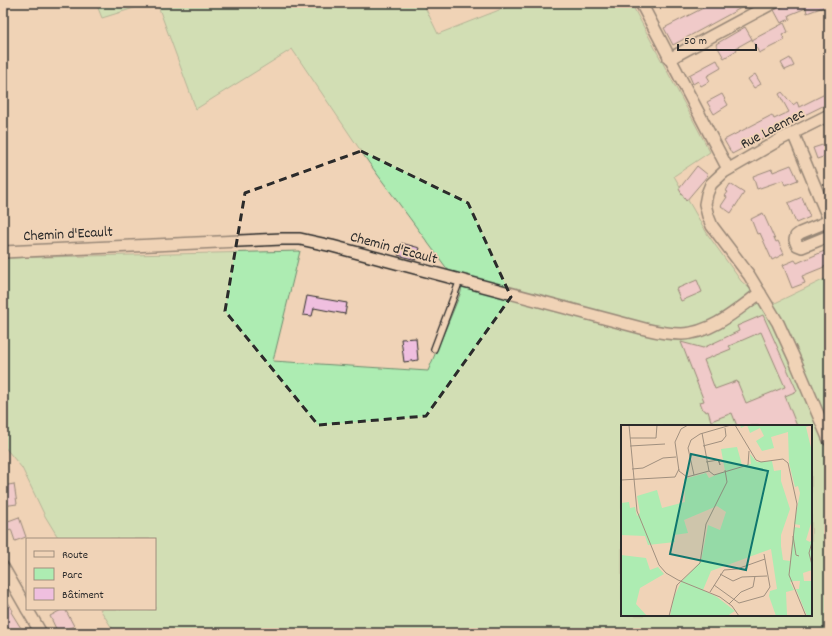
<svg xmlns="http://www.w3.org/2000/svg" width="832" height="636" font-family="Dekko,sans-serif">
<rect width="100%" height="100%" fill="#f0d3b7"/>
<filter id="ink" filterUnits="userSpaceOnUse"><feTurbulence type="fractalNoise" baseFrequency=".025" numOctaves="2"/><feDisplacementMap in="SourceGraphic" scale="8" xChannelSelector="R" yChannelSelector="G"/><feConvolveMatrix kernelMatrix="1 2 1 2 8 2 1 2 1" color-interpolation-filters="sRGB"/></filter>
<g filter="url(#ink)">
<!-- green -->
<g fill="#adecb2" stroke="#6c8c6e" fill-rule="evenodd">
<polygon points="96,3 150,3 102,18"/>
<path d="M157,3H423L438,34L517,3H631L710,152L674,176L708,235L741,281L756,294L775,303L829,277V633H115L100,609H155V539H59L45,516L22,468L3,445V258L300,251L273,361L428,371L461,292L463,277L448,270L369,163L292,49L196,109ZM622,426H811V615H622Z"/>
</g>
<!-- building -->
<g fill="#efbfdf" stroke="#2b2b2b" fill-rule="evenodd">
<polygon points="713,3 750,3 673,45 664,28"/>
<polygon points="792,3 829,3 829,5 807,13 806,8 789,15 790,19 781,23 774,10"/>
<polygon points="784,23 788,32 782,35 785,40 759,53 752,40"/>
<polygon points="745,27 752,39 736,48 737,50 724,58 716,44"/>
<polygon points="790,58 794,66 785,70 781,63"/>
<polygon points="717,60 721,68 707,76 710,81 701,86 698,81 693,84 689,75"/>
<polygon points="755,74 761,84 754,88 748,79"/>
<polygon points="782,92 793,105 797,102 799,107 829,92 829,103 772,131 772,133 732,154 724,140 772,115 774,119 789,112 779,94"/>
<polygon points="722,94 728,105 714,114 707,102"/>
<polygon points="829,143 829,155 817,159 813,148"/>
<polygon points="791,165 798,180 785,185 783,180 757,189 753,176 772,169 773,172"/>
<polygon points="697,166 708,175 686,201 679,189"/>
<polygon points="730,184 744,193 731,213 721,206 727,197 725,196 728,192 726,191"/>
<polygon points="802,197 810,217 796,223 788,203"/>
<polygon points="763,213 776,242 778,241 784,254 772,260 760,233 757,234 751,219"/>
<polygon points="401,243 420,248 416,260 398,255"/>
<polygon points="829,249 829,265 802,276 805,283 792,288 783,265 795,260 797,263"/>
<polygon points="697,280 702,292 681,301 676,289"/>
<polygon points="307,296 347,303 345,314 314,308 312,316 303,315"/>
<path d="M763,315L797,391L785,396L797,426H737L732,413L711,421L708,411L706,412L705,410H703L700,402L704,401L681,342L703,348L739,331L737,326ZM761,332L785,387L746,403L737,381L715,389L704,360L731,349L729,346Z"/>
<polygon points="416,338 418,360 404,362 401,339"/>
<polygon points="14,484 17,504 3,506 3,486"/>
<polygon points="19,517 26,537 15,541 11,529 3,532 3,523"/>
<polygon points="3,599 6,603 8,602 13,611 11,612 24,633 6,633 3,629"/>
<polygon points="63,609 65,609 74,626 58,633 50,616"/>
</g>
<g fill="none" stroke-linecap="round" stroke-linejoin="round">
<!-- lane casing -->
<g stroke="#2b2b2b" stroke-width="8">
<polyline id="lane" points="434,349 460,280"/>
</g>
<!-- street casing -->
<g stroke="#2b2b2b" stroke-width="14">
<g id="street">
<polyline points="641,3 728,169"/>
<polyline points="669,59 773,3"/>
<polyline points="829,115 781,139 724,172 711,184 707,194 705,204 708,216 712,226 749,275 778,323 794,358 829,440"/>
<polyline points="793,133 829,220"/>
<polyline points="829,221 800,233 796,236 795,240 797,245 802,247 829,236"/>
<path d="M3,252L282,239H300L332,246L645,329C657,332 670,334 682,334C712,333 737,310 760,293"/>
<polyline points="3,567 27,609"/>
<polyline points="27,609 41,633"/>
</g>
</g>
<!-- lane -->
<use href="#lane" stroke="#f0d3b7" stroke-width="5.5"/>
<!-- street -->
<use href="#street" stroke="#f0d3b7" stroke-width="11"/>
</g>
</g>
<!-- marked area -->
<path d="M0 0H832V636H0ZM361,151L468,203L511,297L426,416L318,425L225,311L245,193Z" fill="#f0d3b7" fill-opacity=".55" fill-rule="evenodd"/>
<path fill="none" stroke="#2b2b2b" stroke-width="3" stroke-dasharray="8 5" stroke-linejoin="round" d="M361,151L468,203L511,297L426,416L318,425L225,311L245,193Z"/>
<g text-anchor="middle" stroke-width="3.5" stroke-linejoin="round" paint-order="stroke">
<!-- street labels -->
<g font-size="15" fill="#2b2b2b" stroke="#f0d3b7">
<text transform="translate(772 128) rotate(-28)" y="5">Rue Laennec</text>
<text transform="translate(68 233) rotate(-3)" y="5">Chemin d'Ecault</text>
<text transform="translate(394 247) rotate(15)" y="5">Chemin d'Ecault</text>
</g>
</g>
<!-- overview -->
<g transform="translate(621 425)">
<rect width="191" height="191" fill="#f0d3b7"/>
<path d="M119,0H191L185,2L191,27V95L185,115L189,117L191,114V145L182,148L183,156H191V191H186L175,164H178L179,156H173L169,157L173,165L165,167L166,190L155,191L148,171L149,166L156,164L150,124L90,146L82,165L96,172L114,186L106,191H49L53,172L60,157L80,136L87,100L99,105L105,87L96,81L63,95L67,108L53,110L54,117L27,120L24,111L0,110V78L8,77L9,83L14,82L16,91L19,88L16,71L36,65L41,83L64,77L63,54L85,48L88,53L104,46L100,24L116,22L121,40L130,39L129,29L136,37L151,36L153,46L160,45V56L169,84L160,110V121L162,135L169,136L173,102L179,103V100L173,99L179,68L177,61L174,62L168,38L167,7L150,12L153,23L141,26L135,16L143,11L139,3L129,8L126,0L120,3ZM0,130L25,133L29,145L37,142L43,149L19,163L15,179L26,191H3L0,188Z" fill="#adecb2"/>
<path fill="none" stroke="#a1907f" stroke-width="1" d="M8,0L16,86L38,140L45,148L57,155L99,172L111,181L118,191M67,0L60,4L54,17L58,46L66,52L88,46M114,0L135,35L140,37L162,34L167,38L176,79L168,150L185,191M81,8L88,46M9,13H35L36,0M9,21L44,19M82,21L101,16L105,11L104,3M85,37L97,35H98L99,40L97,35M11,44L22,43L42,33L55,32M88,46L93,50L127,40L128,26M73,50L67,23L70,15L79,9L110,0M0,55L54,52L58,44M172,111L175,130L178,131M191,117L188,128L191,140M99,149L112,156L121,152L146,151M93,160L118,178L143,171L149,162L143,129M89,167L103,145L116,144L144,134M108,179L120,167L132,162L134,151M48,191L56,160L79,138L85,99L106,57L104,45"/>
<path fill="#0f766e" fill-opacity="0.15" stroke="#0f766e" stroke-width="2" d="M70,29L147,46L125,145L49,129Z"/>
<rect width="191" height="191" fill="none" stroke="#2b2b2b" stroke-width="2"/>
</g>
<!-- margin -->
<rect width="832" height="636" fill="none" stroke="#f0d3b7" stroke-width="16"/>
<rect x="8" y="8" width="816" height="620" fill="none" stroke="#2b2b2b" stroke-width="1.5" filter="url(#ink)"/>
<!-- legend -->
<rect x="26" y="538" width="130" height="72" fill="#f0d3b7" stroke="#a1907f"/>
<rect x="34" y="551" width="20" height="6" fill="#f0d3b7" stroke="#a1907f"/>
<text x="62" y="558" font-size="12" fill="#2b2b2b">Route</text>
<rect x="34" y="568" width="20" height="12" fill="#adecb2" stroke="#a1907f"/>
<text x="62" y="578" font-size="12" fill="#2b2b2b">Parc</text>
<rect x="34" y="588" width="20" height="12" fill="#efbfdf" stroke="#a1907f"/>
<text x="62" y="598" font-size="12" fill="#2b2b2b">Bâtiment</text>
<!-- scale -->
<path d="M678 44v6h78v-6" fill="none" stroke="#2b2b2b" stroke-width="2"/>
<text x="684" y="44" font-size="12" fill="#2b2b2b" stroke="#f0d3b7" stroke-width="3" paint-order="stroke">50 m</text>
</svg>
